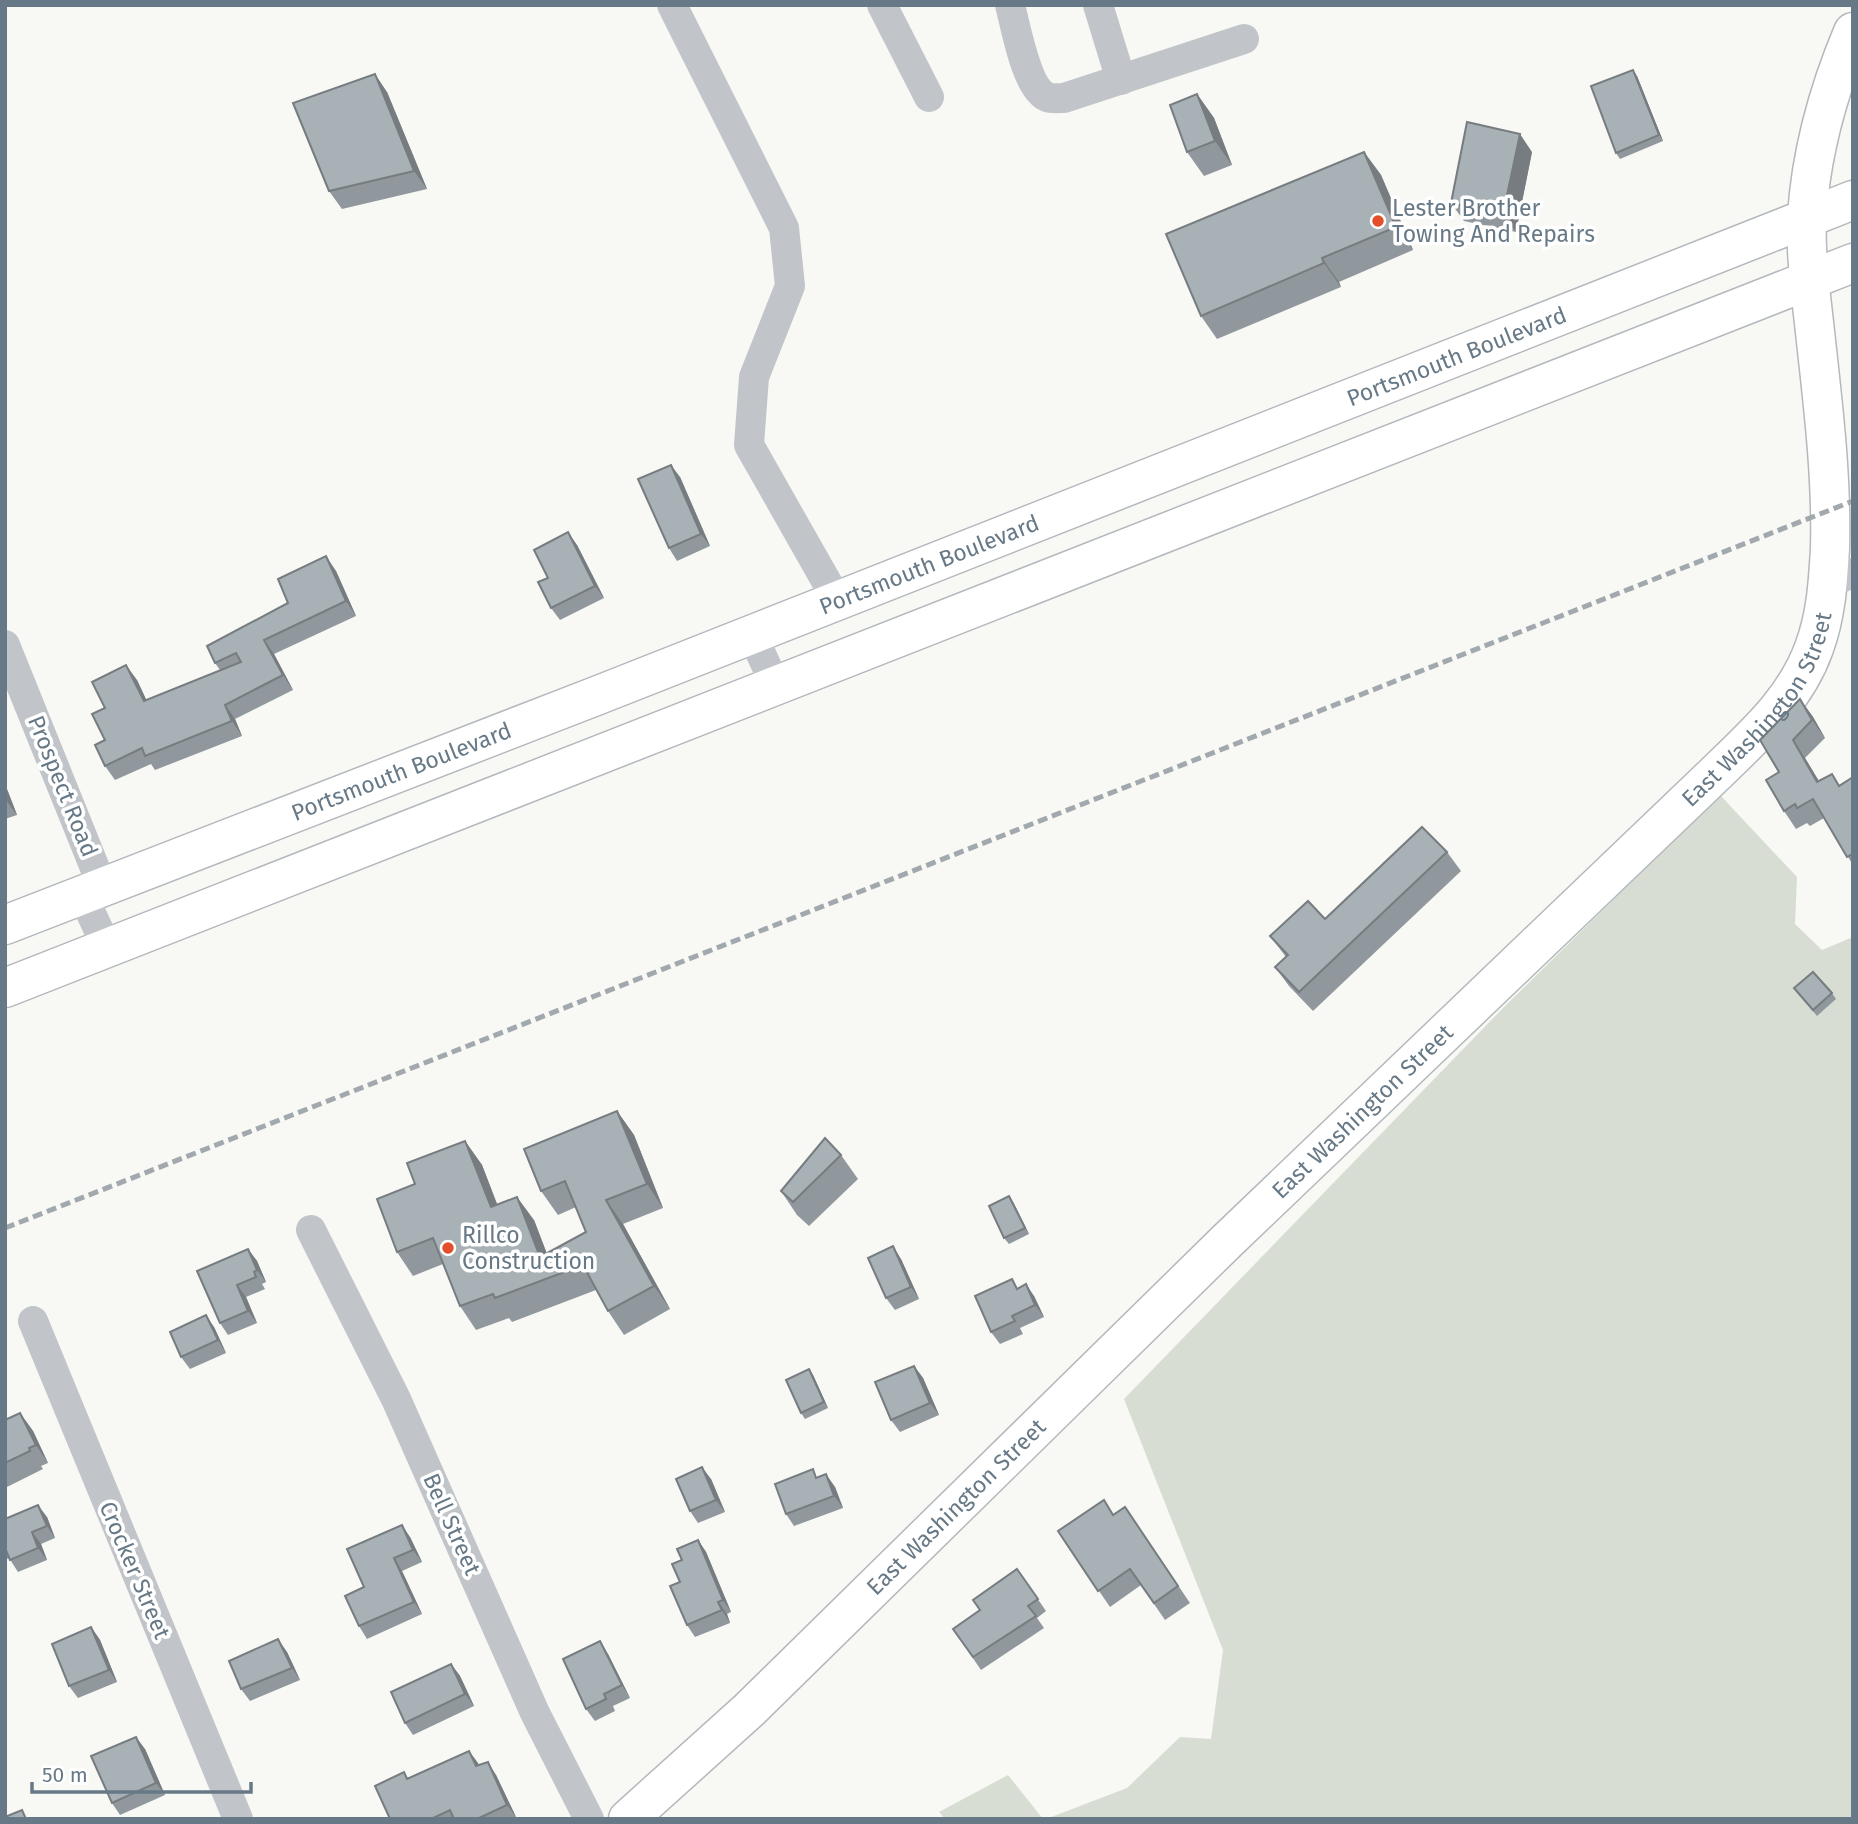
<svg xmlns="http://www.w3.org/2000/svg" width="1858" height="1824" font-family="'Fira Sans',sans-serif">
<rect width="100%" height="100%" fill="#f8f8f5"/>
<!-- green -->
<g fill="#d8ddd4">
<polygon points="1720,795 1797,877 1795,924 1822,950 1853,937 1853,1819 1046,1819 1127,1788 1180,1737 1211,1739 1223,1650 1124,1399 1502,1009"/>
<polygon points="1008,1775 1043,1819 945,1819 939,1812"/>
</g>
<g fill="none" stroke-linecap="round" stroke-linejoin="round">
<!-- major casing -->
<g stroke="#b4b9bd" stroke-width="41">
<g id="major">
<path id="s1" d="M5,925L596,696L1853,200"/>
<polyline points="5,988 1853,263"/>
<path id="s2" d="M628,1819L749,1710L1227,1241L1713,776C1753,737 1795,701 1814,648C1826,616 1828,583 1830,549C1832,476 1823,405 1815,332C1811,294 1805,255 1807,216C1811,154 1829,89 1853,32"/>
</g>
</g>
<!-- minor -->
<g stroke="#c1c5c9" stroke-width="30">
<polyline points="672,5 784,228 790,286 754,377 749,445 837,600"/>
<polyline points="882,5 929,97"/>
<path d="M1010,5C1016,27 1026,88 1047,97C1052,99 1059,98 1064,98L1244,39"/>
<polyline points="1098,5 1121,80"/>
<polyline points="1828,583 1853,573"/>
<polyline points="752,634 776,687"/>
<polyline points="5,645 103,888"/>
<polyline points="83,896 107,948"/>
<polyline points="311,1230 396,1399 535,1713 589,1819"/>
<polyline points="33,1321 238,1819"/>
</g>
<!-- major -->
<use href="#major" stroke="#fff" stroke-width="38"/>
<!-- rail -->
<polyline stroke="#a2a9ae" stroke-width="5" stroke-dasharray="10 5" stroke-linecap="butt" points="5,1228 1853,501"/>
</g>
<!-- wall -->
<g fill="#90989d">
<polygon points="1637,76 1663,141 1620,159 1616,153"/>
<polygon points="387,92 427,189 342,209 329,191"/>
<polygon points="1197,94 1214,118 1232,165 1204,176 1187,152"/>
<polygon points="1364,152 1381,175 1413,250 1339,282 1341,287 1217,339 1201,316"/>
<polygon points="1532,152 1516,232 1464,221 1451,203"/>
<polygon points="680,477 710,546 677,561 669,548"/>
<polygon points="577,545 604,598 560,620 551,608 548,578"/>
<polygon points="336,571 356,616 274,654 293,690 235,719 242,736 155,770 151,764 115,780 105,766 105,708 137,680 146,700 220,670 215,663 288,603"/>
<polygon points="1800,699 1813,717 1825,738 1805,758 1819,781 1832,774 1839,785 1853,777 1853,865 1824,818 1810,826 1807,823 1796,829 1784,811 1779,772"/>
<polygon points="5,784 17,815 5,819"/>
<polygon points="1447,852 1461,871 1313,1011 1289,986 1275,967 1286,957 1270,936 1325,919"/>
<polygon points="1794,988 1832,993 1836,999 1817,1016"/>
<polygon points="617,1111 634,1135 663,1208 623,1224 670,1309 624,1335 608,1311 596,1290 512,1322 509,1318 476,1330 460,1306 443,1264 413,1276 397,1252 415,1184 465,1141 482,1165 497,1204 534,1220 547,1254 586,1232 576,1207 558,1215 541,1191"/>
<polygon points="841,1155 858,1179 809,1226 797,1215 781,1191"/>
<polygon points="1013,1202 1029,1234 1009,1244 1004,1238"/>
<polygon points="248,1249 257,1261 266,1282 262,1284 265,1289 246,1297 257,1323 228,1335 220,1323"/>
<polygon points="901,1259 919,1299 895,1310 886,1298"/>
<polygon points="1018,1288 1034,1296 1044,1317 1020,1328 1023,1334 1000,1344 991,1332"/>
<polygon points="214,1327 226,1353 190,1369 181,1357"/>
<polygon points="914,1366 923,1378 939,1415 900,1432 891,1420"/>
<polygon points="809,1369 813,1375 828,1408 805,1419 801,1413"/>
<polygon points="20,1413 33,1431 48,1463 41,1466 43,1469 5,1488 5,1420"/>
<polygon points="819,1477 835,1487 843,1508 794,1526 786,1514"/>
<polygon points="711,1479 725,1512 698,1523 690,1511"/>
<polygon points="1125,1507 1190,1603 1165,1620 1141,1585 1110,1607 1058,1531 1114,1515"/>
<polygon points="47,1517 55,1538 41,1544 47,1560 18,1572 9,1558 5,1560 5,1519"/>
<polygon points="410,1537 422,1562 402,1571 422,1614 367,1639 359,1626 364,1587"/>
<polygon points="698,1540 706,1552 731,1612 727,1614 730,1623 695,1637 687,1625 680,1582 682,1560"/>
<polygon points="1017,1569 1046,1611 1037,1618 1044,1628 981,1670 953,1629 980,1610"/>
<polygon points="91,1627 100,1640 117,1682 78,1698 69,1686"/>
<polygon points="287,1652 300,1680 250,1701 241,1689"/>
<polygon points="608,1654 630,1698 613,1706 615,1711 595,1721 586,1709"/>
<polygon points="451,1664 460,1676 474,1706 413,1735 405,1723"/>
<polygon points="145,1749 165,1795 120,1815 112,1803"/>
<polygon points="469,1751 479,1765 496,1775 516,1817 512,1819 390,1819 404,1772 408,1778"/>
</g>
<!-- shaded-wall -->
<g fill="#767c7f">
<polygon points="1633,70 1637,76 1663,141 1659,135"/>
<polygon points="375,74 387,92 427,189 414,171"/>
<polygon points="1197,94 1214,118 1232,165 1215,141"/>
<polygon points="1520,134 1532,152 1516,232 1503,214"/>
<polygon points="1364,152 1381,175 1413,250 1396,227"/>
<polygon points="1322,258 1339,282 1341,287 1324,263"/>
<polygon points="671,465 680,477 710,546 701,534"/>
<polygon points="568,532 577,545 604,598 595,586"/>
<polygon points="326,556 336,571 356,616 346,601"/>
<polygon points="264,640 274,654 293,690 283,675"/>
<polygon points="126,665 137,680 154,716 144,701"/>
<polygon points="1800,699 1813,717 1825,738 1812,720"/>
<polygon points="225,705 235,719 242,736 232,721"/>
<polygon points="1793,740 1805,758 1830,800 1817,782"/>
<polygon points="5,784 17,815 8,803 5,795"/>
<polygon points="617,1111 634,1135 663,1208 647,1184"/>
<polygon points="465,1141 482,1165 507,1230 491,1207"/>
<polygon points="1009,1196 1013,1202 1029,1234 1025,1228"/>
<polygon points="517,1197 534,1220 555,1275 540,1257"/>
<polygon points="606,1200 623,1224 670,1309 654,1286"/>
<polygon points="893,1246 901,1259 919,1299 911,1287"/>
<polygon points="248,1249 257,1261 266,1282 257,1270"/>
<polygon points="1026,1284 1034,1296 1044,1317 1035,1305"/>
<polygon points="237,1285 246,1297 257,1323 248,1311"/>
<polygon points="206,1315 214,1327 226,1353 218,1340"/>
<polygon points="914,1366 923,1378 939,1415 930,1403"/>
<polygon points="809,1369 813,1375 828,1408 824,1402"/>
<polygon points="20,1413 33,1431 48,1463 36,1445"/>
<polygon points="702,1467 711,1479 725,1512 716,1500"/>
<polygon points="826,1474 835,1487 843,1508 834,1496"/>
<polygon points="38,1505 47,1517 55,1538 47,1526"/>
<polygon points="402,1525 410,1537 422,1562 413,1550"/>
<polygon points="32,1532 41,1544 47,1560 38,1548"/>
<polygon points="698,1540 706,1552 731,1612 723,1600"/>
<polygon points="394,1558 402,1571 422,1614 414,1602"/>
<polygon points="718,1602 727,1614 730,1623 722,1610"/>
<polygon points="91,1627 100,1640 117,1682 109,1670"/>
<polygon points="278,1639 287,1652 300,1680 292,1668"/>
<polygon points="600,1641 608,1654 630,1698 622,1685"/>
<polygon points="451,1664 460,1676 474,1706 465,1694"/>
<polygon points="136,1737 145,1749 165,1795 156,1783"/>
<polygon points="469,1751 478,1763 485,1778 476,1766"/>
<polygon points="488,1762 496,1775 516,1817 507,1805"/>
</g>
<!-- building -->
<g fill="#a8b1b6" stroke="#767c7f" stroke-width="2">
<polygon points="1633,70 1659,135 1616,153 1591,86"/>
<polygon points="375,74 414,171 329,191 293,103"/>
<polygon points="1197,94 1215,141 1187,152 1170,105"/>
<polygon points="1467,122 1520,134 1503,214 1451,203"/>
<polygon points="1364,152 1396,227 1322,258 1324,263 1201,316 1166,234"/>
<polygon points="671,465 701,534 669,548 638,479"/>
<polygon points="568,532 595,586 551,608 538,582 548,578 534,550"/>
<polygon points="326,556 346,601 264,640 283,675 225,705 232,721 145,756 142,748 105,766 95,745 105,740 92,714 105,708 92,682 126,665 144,701 241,662 236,653 215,663 207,646 288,603 278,579"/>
<polygon points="1800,699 1812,720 1793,740 1817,782 1832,774 1839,786 1853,777 1853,854 1847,857 1813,799 1797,808 1795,804 1784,811 1766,780 1779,772 1760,740"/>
<polygon points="1422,827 1447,852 1299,992 1275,967 1288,955 1270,936 1308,901 1325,919"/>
<polygon points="1813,972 1832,993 1813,1010 1794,988"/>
<polygon points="617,1111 647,1184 606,1200 654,1286 608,1311 583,1265 495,1298 493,1294 460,1306 433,1238 397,1252 377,1199 415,1184 407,1163 465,1141 491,1207 517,1197 540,1257 586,1232 565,1181 541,1191 524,1149"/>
<polygon points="825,1138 841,1155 793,1202 781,1191"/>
<polygon points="1009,1196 1025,1228 1004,1238 989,1206"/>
<polygon points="893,1246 911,1287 886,1298 868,1258"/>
<polygon points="248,1249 257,1270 254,1272 256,1277 237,1285 248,1311 220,1323 197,1271"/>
<polygon points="1012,1279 1017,1289 1026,1284 1035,1305 1012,1316 1015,1321 991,1332 975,1296"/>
<polygon points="206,1315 218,1340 181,1357 170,1332"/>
<polygon points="914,1366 930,1403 891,1420 875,1382"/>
<polygon points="809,1369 824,1402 801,1413 786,1380"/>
<polygon points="20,1413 36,1445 29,1448 30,1451 5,1463 5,1420"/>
<polygon points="702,1467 716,1500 690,1511 676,1479"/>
<polygon points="813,1469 816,1478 826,1474 834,1496 786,1514 775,1484"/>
<polygon points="1104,1500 1113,1515 1125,1507 1178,1586 1154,1603 1130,1569 1098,1591 1058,1531"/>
<polygon points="38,1505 47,1526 32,1532 38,1548 10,1560 5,1548 5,1519"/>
<polygon points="402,1525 413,1550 394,1558 414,1602 359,1626 345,1596 364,1587 347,1549"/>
<polygon points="698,1540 723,1600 718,1602 722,1610 687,1625 670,1586 680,1582 672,1564 682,1560 677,1549"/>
<polygon points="1017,1569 1038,1599 1028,1606 1036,1616 973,1657 953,1629 980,1610 973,1600"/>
<polygon points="91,1627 109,1670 69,1686 52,1644"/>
<polygon points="278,1639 292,1668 241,1689 229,1661"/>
<polygon points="600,1641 622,1685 604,1694 606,1699 586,1709 563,1659"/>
<polygon points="451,1664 465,1694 405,1723 391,1692"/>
<polygon points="136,1737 156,1783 112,1803 91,1756"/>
<polygon points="469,1751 476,1766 488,1762 507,1805 477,1819 454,1819 450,1810 431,1819 390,1819 375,1786 404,1772 407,1779"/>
<polygon points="22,1810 26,1819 5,1819 5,1817"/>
</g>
<!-- markers -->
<g fill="#e34f2a" stroke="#fff" stroke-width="2.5">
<circle cx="1378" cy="221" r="7"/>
<circle cx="448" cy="1248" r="7"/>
</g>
<g text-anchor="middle" stroke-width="7" stroke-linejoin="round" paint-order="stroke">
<!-- poi labels -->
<g font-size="23" fill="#677986" stroke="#fff" text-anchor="start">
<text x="1392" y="216">Lester Brother<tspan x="1392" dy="26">Towing And Repairs</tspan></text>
<text x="462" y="1243">Rillco<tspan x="462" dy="26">Construction</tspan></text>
</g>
<!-- street labels -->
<g font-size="23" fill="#677986" stroke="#fff">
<text dy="8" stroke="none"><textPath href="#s1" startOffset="1559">Portsmouth Boulevard</textPath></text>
<text dy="8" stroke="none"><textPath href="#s1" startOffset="992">Portsmouth Boulevard</textPath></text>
<text dy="8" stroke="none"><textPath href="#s2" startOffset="1587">East Washington Street</textPath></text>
<text dy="8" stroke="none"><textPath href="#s1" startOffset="425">Portsmouth Boulevard</textPath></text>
<text transform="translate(63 786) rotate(68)" y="8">Prospect Road</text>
<text dy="8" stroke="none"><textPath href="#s2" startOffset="1020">East Washington Street</textPath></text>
<text dy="8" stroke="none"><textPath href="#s2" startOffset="453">East Washington Street</textPath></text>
<text transform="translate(452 1524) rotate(66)" y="8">Bell Street</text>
<text transform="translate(135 1570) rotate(67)" y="8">Crocker Street</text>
</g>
</g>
<!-- border -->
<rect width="1858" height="1824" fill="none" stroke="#677986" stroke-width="14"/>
<!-- scale -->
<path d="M32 1782v10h219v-10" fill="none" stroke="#677986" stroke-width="3.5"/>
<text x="42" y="1782" font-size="21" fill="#677986" stroke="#ffffff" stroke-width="5" paint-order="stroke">50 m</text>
</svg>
